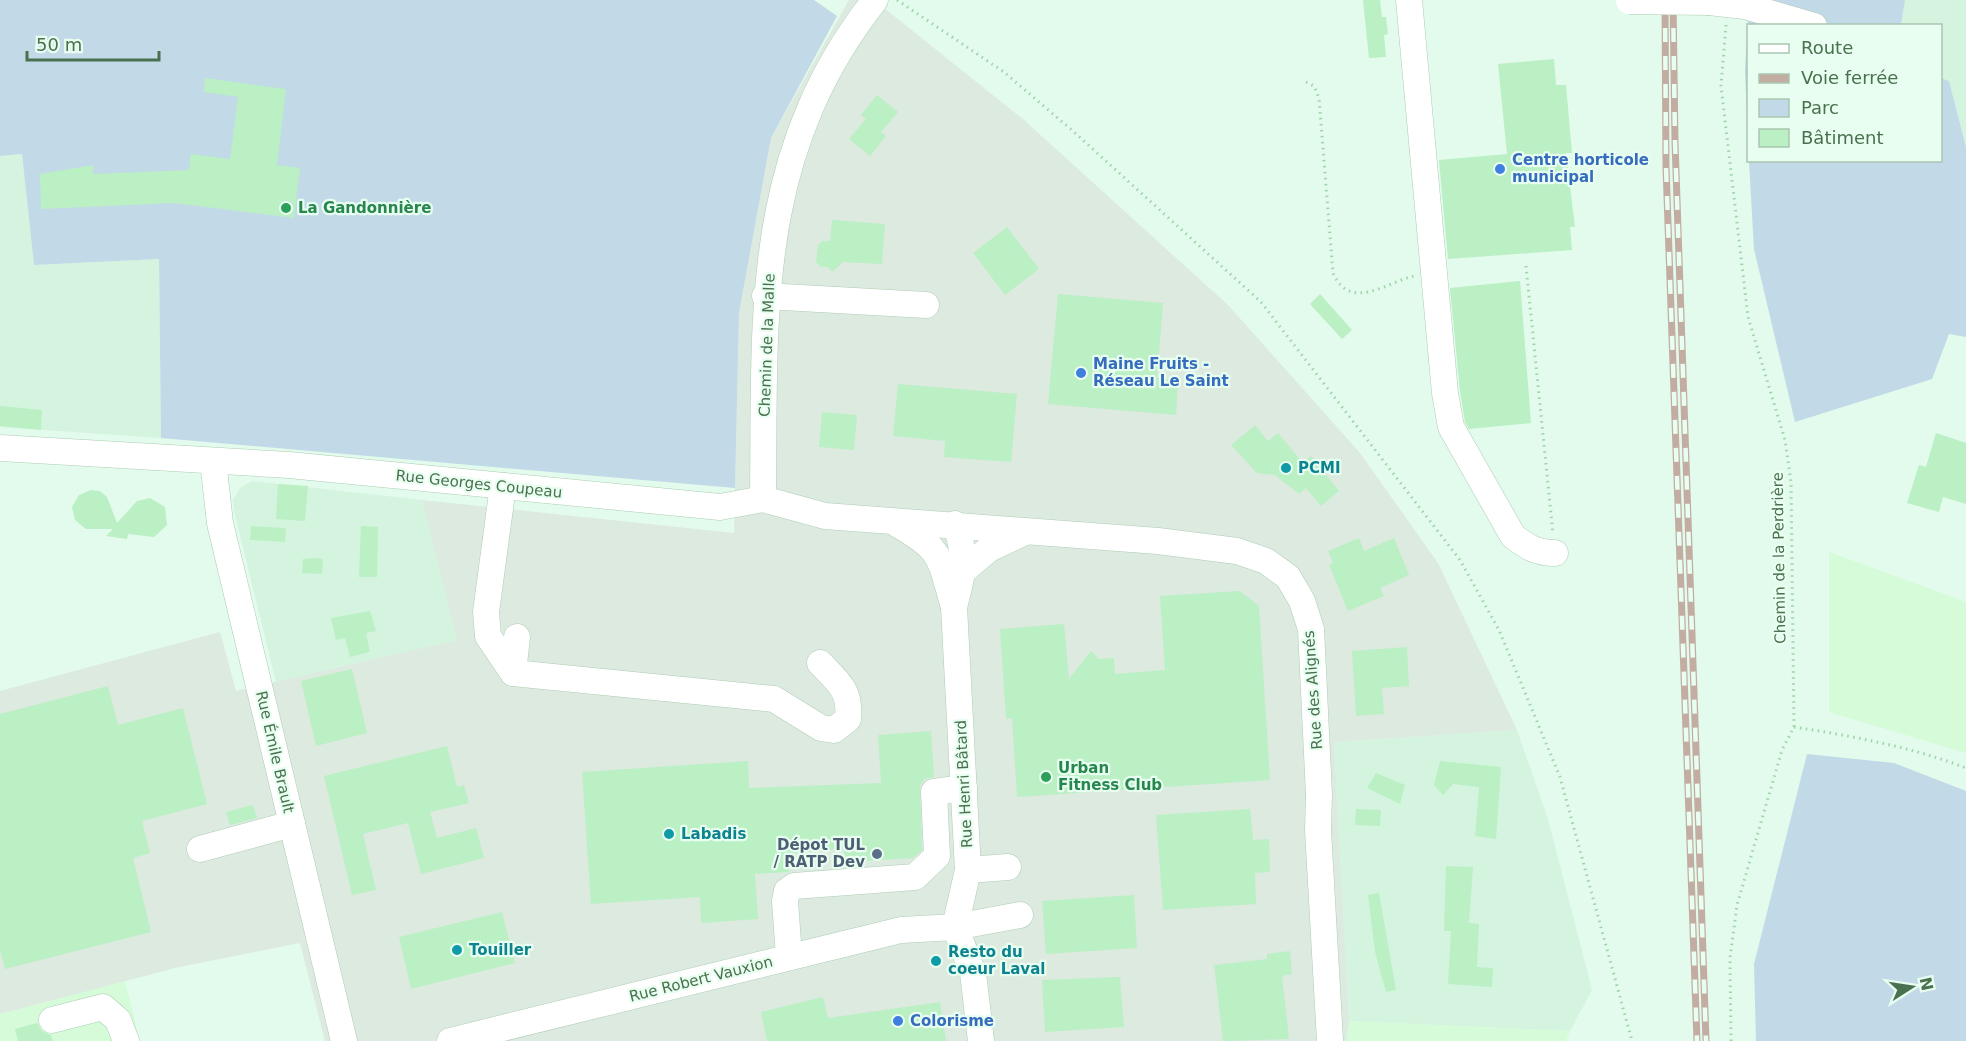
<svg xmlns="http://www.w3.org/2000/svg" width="1966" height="1041" font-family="'DejaVu Sans',sans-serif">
<rect width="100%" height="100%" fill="#e2fbec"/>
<!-- residential -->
<g fill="#d4f4df">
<polygon points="1905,0 1966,0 1966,147 1949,81 1941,78 1940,26 1901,26"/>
<polygon points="22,154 34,265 159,259 161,438 0,427 0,156"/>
<polygon points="252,481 422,500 458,640 276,682 234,511 233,500 240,488"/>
<polygon points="1517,730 1548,819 1592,990 1570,1031 1349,1021 1334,742"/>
</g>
<!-- commercial -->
<g fill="#d6fbd9">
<polygon points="1829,552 1966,602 1966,753 1829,712"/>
<polygon points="125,981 140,1041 0,1041 0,1014"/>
<polygon points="1349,1021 1570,1031 1566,1041 1346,1041"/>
</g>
<!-- industrial -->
<polygon fill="#ddeae0" points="849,0 874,0 1024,120 1228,305 1360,453 1438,563 1517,730 1334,742 1349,1021 1346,1041 325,1041 300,943 179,967 0,1014 0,691 220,632 236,691 457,640 422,500 734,533 739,313 771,138"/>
<!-- green -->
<g fill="#c2d9e7">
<polygon points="0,0 814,0 837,16 771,138 739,313 735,488 161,438 159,259 34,265 22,154 0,156"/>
<polygon points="1749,0 1905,0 1901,25 1748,26 1748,140 1745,71"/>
<polygon points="1941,78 1949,81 1966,147 1966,337 1949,334 1932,379 1795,422 1754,249 1749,161 1940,160"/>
<polygon points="1807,754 1894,763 1966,791 1966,1041 1756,1041 1754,964"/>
</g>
<!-- building -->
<g fill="#bbefc4">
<polygon points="1363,0 1380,0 1382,17 1386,17 1388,34 1384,35 1386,57 1369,58"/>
<polygon points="1554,59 1556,85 1566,85 1572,153 1566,153 1575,227 1570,227 1572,250 1448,259 1439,160 1507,154 1498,64"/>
<polygon points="205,78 286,89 277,165 300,168 294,218 174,203 41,209 40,174 93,165 93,174 189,170 191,154 230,159 238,97 204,92"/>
<polygon points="877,95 898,112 881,132 886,136 870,156 849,139 866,119 861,115"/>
<polygon points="832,220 885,224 882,264 843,262 832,272 828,267 821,267 816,262 818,245 822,241 830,241"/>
<polygon points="1007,227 1039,269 1005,295 973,253"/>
<polygon points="1520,281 1531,423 1469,429 1465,422 1460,391 1450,288"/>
<polygon points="1058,294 1163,303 1157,378 1178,380 1176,415 1048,404"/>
<polygon points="1320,294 1352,330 1342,339 1310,304"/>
<polygon points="898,384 1017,394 1011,462 944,457 945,441 893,436"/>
<polygon points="0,406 42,410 41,430 0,426"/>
<polygon points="822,412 857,415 854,450 819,447"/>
<polygon points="1255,425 1268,441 1278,433 1303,463 1311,456 1339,491 1321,506 1306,488 1299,494 1275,475 1257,473 1231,445"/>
<polygon points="1936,433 1966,443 1966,504 1943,497 1939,512 1907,503 1919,465 1926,467"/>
<polygon points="278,484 308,486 305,521 276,519"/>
<polygon points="91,490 100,491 107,497 117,523 137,501 150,498 165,507 167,525 154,537 128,534 127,539 106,536 113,529 86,529 75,520 72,507 79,495"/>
<polygon points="251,526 286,528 285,542 250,540"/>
<polygon points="361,526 378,527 377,577 359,577"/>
<polygon points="1359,538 1364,551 1394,538 1409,575 1380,588 1384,596 1348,611 1329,565 1333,563 1328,551"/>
<polygon points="315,558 323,559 322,574 302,573 303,559"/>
<polygon points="1240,591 1259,606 1270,780 1017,797 1012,718 1006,719 1000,629 1064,624 1069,679 1091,651 1099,659 1114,658 1115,674 1165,670 1160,596"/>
<polygon points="370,611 376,631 366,633 370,652 350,657 345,638 336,640 331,618"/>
<polygon points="1407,647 1409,686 1382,688 1384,714 1356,716 1352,651"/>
<polygon points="352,669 367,733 316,746 301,681"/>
<polygon points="108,686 118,725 183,708 207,804 142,821 150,853 133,858 151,932 5,969 0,950 0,714"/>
<polygon points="931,731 934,777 924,779 920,786 922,850 913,858 845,862 844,848 789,854 789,872 755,874 758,919 701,923 700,897 591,904 582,772 748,761 749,788 881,783 878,735"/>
<polygon points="447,746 457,787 464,785 469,803 430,812 437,838 476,828 484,858 421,874 408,823 363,834 376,890 352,895 324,776"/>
<polygon points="1440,761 1501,767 1496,839 1475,836 1479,787 1453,784 1443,795 1434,785"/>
<polygon points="1376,773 1405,785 1400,804 1367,788"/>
<polygon points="253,805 257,818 230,825 226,812"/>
<polygon points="1250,809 1253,840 1269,839 1270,872 1255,873 1256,904 1163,910 1156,815"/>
<polygon points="1356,809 1381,810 1380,826 1355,825"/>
<polygon points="1446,866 1473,867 1469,923 1479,924 1477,967 1493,968 1492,987 1448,984 1451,931 1444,931"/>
<polygon points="1379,893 1396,990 1386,992 1375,952 1368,895"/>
<polygon points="1134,895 1137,948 1046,954 1042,901"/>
<polygon points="502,912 515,963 411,989 399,937"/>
<polygon points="1290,951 1292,974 1282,976 1289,1039 1223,1041 1214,965 1267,959 1267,954"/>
<polygon points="1120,977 1124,1027 1045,1032 1042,980"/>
<polygon points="823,997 828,1018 940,1002 946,1041 767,1041 761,1012"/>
<polygon points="37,1023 42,1031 51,1035 53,1041 18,1041 15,1029"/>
</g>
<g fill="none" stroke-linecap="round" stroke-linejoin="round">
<!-- minor casing -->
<g stroke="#adcdb4" stroke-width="27">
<g id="minor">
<path d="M1409,0L1445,393L1451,427L1513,536C1527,547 1537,553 1555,553"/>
<polyline points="1709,2 1745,6 1814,26"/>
<polyline points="765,296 926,305"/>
<polyline points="0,448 289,465 720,507 763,499 825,516 1158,541 1237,551 1266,561 1288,577 1302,601 1311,629 1319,795 1318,830 1330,1041"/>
<polyline points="213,461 220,523 344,1041"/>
<path d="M503,486L486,612L488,636L513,673L774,699L821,728L834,730L848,719C851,690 838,682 820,663"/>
<path d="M763,499C765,314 753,155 875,0"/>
<path d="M897,524C942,550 939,555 953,604"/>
<path d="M955,524C968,559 963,572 954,607L968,870L955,927L973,973L981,1041"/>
<polyline points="963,571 989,549 1025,532"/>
<polyline points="513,673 517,637"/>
<polyline points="200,849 292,824"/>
<polyline points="968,870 1008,867"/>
<polyline points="789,957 785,901 787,891 794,886 915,877 937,856 934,792 964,788"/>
<polyline points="52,1020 103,1007 118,1020 126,1041"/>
<polyline points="450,1041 901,930 955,927 1020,915"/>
</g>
</g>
<!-- path -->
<g stroke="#9fd3a8" stroke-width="3" stroke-dasharray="1.5 4.5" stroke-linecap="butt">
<polyline points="897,0 1004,72 1074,132 1261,302 1460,560 1499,630 1560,777 1632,1041"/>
<polyline points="1726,25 1721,86 1748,317 1785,440 1791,482 1794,727 1782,750 1737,905 1730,958 1731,1041"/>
<path d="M1306,82L1314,86L1319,98L1333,273C1350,313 1389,281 1414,276"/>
<polyline points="1526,266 1553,534"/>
<path d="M1794,727C1852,736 1912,747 1966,768"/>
</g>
<!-- minor -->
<use href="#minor" stroke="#fff" stroke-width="26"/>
<!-- rail casing -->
<g stroke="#c3aca2" stroke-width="7">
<g id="rail">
<polyline points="1665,0 1666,167 1697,1041"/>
<polyline points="1673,0 1675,142 1706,1041"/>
</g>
</g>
<!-- rail -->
<use href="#rail" stroke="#e8fef0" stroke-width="4.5" stroke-dasharray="14" stroke-linecap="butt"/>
<!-- minor-bridge casing -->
<g stroke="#adcdb4" stroke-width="27" stroke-linecap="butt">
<polyline id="minor-bridge" points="1629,1 1709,2"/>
</g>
<!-- minor-bridge -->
<use href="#minor-bridge" stroke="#fff" stroke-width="26"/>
</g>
<!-- markers -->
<g fill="#3f7fe0" stroke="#e8fef0" stroke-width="2">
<circle cx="1500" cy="169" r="6"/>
<circle cx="1081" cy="373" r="6"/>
<circle cx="898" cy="1021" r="6"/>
</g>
<g fill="#2e9e5b" stroke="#e8fef0" stroke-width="2">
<circle cx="286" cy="208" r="6"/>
<circle cx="1046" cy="777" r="6"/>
</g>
<g fill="#0f9aa8" stroke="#e8fef0" stroke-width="2">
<circle cx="1286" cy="468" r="6"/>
<circle cx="669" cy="834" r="6"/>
<circle cx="457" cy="950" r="6"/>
<circle cx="936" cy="961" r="6"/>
</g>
<circle fill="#5c6f8a" stroke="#e8fef0" stroke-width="2" cx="877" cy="854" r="6"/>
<g text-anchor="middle" stroke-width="4.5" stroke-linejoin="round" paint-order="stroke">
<!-- shop labels -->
<g font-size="15" font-weight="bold" fill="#366cbe" stroke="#e8fef0" text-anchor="start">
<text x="1512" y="165">Centre horticole<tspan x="1512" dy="17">municipal</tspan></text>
<text x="1093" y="369">Maine Fruits -<tspan x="1093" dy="17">Réseau Le Saint</tspan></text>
<text x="910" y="1026">Colorisme</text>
</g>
<!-- leisure labels -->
<g font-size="15" font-weight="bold" fill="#27864d" stroke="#e8fef0" text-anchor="start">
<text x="298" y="213">La Gandonnière</text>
<text x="1058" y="773">Urban<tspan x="1058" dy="17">Fitness Club</tspan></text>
</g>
<!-- street labels -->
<g font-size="15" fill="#4a714f" stroke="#e8fef0">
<text transform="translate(767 345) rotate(-88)" y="5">Chemin de la Malle</text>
<text transform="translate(479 484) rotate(6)" y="5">Rue Georges Coupeau</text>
<text transform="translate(1779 558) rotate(-91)" y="5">Chemin de la Perdrière</text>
<text transform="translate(1313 690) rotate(-94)" y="5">Rue des Alignés</text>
<text transform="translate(275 752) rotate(77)" y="5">Rue Émile Brault</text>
<text transform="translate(964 784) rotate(-93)" y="5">Rue Henri Bâtard</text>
<text transform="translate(701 979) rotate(-14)" y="5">Rue Robert Vauxion</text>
</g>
<!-- culture labels -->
<g font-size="15" font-weight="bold" fill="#0d838f" stroke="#e8fef0" text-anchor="start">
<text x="1298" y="473">PCMI</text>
<text x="681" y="839">Labadis</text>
<text x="469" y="955">Touiller</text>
<text x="948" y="957">Resto du<tspan x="948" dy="17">coeur Laval</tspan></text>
</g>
<!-- service labels -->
<g font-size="15" font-weight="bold" fill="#4e5e75" stroke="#e8fef0" text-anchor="end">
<text x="865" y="850">Dépot TUL<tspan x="865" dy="17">/ RATP Dev</tspan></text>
</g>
</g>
<!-- legend -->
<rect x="1747" y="24" width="195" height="138" fill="#e8fef0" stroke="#a9c6b0" stroke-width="1.5"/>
<rect x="1759" y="44" width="30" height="9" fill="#ffffff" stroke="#a9c6b0" stroke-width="1.5"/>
<text x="1801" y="54" font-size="18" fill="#4a714f">Route</text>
<rect x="1759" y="74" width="30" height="9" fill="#c3aca2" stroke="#a9c6b0" stroke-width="1.5"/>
<text x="1801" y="84" font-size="18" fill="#4a714f">Voie ferrée</text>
<rect x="1759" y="99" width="30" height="18" fill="#c2d9e7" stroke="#a9c6b0" stroke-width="1.5"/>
<text x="1801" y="114" font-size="18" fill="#4a714f">Parc</text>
<rect x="1759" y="129" width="30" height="18" fill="#bbefc4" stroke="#a9c6b0" stroke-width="1.5"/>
<text x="1801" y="144" font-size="18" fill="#4a714f">Bâtiment</text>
<!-- north arrow -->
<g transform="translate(1912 987) rotate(78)" stroke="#e8fef0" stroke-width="4.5" paint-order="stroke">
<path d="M0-4.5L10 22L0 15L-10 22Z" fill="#4a714f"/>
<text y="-9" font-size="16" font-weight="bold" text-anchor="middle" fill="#4a714f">N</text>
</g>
<!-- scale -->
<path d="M27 51v9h132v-9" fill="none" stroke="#4a714f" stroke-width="3"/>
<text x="36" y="51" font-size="18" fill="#4a714f" stroke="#e8fef0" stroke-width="4.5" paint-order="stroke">50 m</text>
</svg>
